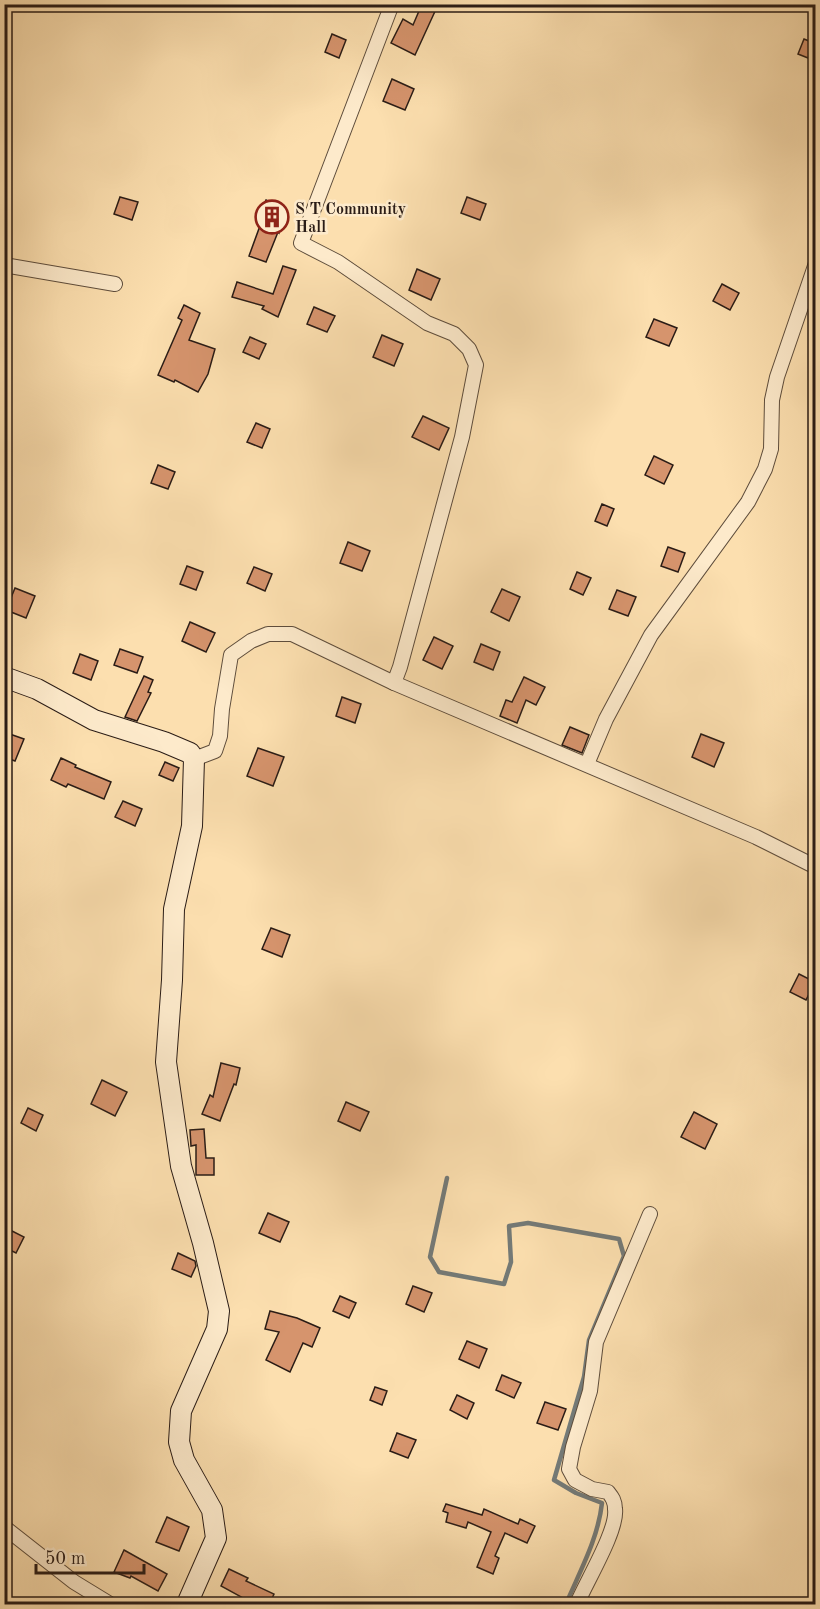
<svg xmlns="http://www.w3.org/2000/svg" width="820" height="1609" font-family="'Old Standard TT',serif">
<rect width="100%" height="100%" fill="#fcdfaf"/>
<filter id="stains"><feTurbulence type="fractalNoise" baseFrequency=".00333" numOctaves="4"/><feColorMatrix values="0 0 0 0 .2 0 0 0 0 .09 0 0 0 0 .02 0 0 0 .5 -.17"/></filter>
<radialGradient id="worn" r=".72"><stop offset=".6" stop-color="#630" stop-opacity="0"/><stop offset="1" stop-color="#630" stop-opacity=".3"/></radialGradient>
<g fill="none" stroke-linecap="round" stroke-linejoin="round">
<!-- stream -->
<path stroke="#747a77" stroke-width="4.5" d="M447,1178L430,1257L439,1272L504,1284L511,1262L509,1226L528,1223L619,1239L624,1256L589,1340L584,1377L554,1480L576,1493L602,1503C598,1539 580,1571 566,1604"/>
</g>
<!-- building -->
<g fill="#d6946d" stroke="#2a1c16" stroke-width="1.5">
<polygon points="422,4 430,4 437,7 415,55 391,43 403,19 413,25"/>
<polygon points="332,34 346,40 339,58 325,52"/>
<polygon points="804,39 814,43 808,58 798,54"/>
<polygon points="392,79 414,89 405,110 383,101"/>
<polygon points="120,197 138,202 132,220 114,214"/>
<polygon points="467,197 486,204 480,220 461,213"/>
<polygon points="266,200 286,212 279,233 278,232 266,262 249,256 261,223 257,221"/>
<polygon points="283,266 296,270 278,317 262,309 264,306 232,297 237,282 273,294"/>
<polygon points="417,269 440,279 431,300 409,290"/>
<polygon points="722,284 739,293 730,310 713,301"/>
<polygon points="184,305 200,313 189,340 215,349 208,374 198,392 175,380 174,382 158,375 182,320 178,318"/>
<polygon points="314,307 335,316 327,332 307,324"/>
<polygon points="654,319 677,328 669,346 646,337"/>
<polygon points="382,335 403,344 394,366 373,357"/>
<polygon points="250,337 266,344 259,359 243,352"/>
<polygon points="423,416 449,428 439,450 412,437"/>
<polygon points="256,423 270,429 262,448 247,442"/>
<polygon points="654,456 673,465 664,484 645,475"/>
<polygon points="158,465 175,472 168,489 151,483"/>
<polygon points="602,504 614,509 607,526 595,521"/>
<polygon points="348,542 370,551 362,571 340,563"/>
<polygon points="668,547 685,553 678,572 661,566"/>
<polygon points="187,566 203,572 196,590 180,584"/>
<polygon points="254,567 272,574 265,591 247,583"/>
<polygon points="577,572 591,578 583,595 570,589"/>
<polygon points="15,588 35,596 26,618 6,610"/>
<polygon points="502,589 520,597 509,621 491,612"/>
<polygon points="617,590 636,597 628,616 609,609"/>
<polygon points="190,622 215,633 206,652 182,641"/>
<polygon points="434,637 453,646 442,669 423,660"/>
<polygon points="481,644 500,652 493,670 474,662"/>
<polygon points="120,649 143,657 137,673 114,665"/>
<polygon points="80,654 98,661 91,680 73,673"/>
<polygon points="144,676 153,680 148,692 151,693 137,721 125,717"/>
<polygon points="524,677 545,687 536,705 526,700 517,723 500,716 506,700 512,702"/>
<polygon points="342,697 361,704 355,723 336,716"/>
<polygon points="570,727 589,735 582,753 562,745"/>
<polygon points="4,732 24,739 15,761 4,757"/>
<polygon points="701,734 724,743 714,767 692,757"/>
<polygon points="258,748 284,757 273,786 247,776"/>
<polygon points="61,758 76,765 75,767 111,782 104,799 68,784 66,787 51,780"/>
<polygon points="165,762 179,768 173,781 159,775"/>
<polygon points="123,801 142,809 135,826 115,817"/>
<polygon points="271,928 290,935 282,957 262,949"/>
<polygon points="799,974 815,982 806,1000 790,992"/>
<polygon points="221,1063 240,1068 236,1085 234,1084 220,1121 202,1114 210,1095 213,1097"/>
<polygon points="102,1080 127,1092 115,1116 91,1104"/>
<polygon points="346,1102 369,1112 360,1131 338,1121"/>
<polygon points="28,1108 43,1115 36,1131 21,1123"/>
<polygon points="694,1112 717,1124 705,1149 681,1137"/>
<polygon points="204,1129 206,1158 214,1158 214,1175 196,1175 196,1145 191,1146 190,1130"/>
<polygon points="268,1213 289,1222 280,1242 259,1233"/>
<polygon points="12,1231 24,1237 16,1253 4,1247"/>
<polygon points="178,1253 195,1261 196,1266 191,1277 172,1269"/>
<polygon points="413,1286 432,1293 424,1312 406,1304"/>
<polygon points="340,1296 356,1303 349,1318 333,1311"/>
<polygon points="270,1311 297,1318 320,1328 312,1347 303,1343 290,1372 266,1360 279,1332 265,1329"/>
<polygon points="467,1341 487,1349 479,1368 459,1359"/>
<polygon points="502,1375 521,1383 514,1398 496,1390"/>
<polygon points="375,1387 387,1391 382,1405 370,1400"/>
<polygon points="457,1395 474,1403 467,1419 450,1410"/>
<polygon points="545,1402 566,1409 558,1430 537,1423"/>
<polygon points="397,1433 416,1440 408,1458 390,1451"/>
<polygon points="446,1504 482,1515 484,1509 518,1524 520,1519 535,1526 527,1543 505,1533 495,1556 499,1558 493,1574 477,1567 491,1532 468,1522 466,1528 446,1522 448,1513 443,1511"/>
<polygon points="167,1517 189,1527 179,1551 156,1542"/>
<polygon points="124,1550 167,1574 158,1591 131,1576 130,1578 114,1572"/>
<polygon points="229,1569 248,1578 246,1581 274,1594 269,1605 256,1605 221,1586"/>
</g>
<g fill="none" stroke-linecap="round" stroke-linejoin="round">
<!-- street casing -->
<g stroke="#5e4d3c" stroke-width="16">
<g id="street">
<polyline points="392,4 301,243 338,262 427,323 454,334 469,349 476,365 462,437 400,667 394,683"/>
<polyline points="4,265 115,284"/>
<polyline points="194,759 215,751 220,736 222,709 231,655 251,641 268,634 292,634 394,683 756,837 816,867"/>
<polyline points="587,764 606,719 651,635 748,502 765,469 771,449 772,400 777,377 816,263"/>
<polyline points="4,1527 74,1582 110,1604"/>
<path d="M577,1604C586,1582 618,1530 615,1509C615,1501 612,1497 608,1492L592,1489L575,1480L569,1469L573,1447L590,1391L596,1342L650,1214"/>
</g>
</g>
<!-- secondary casing -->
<g stroke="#2a1c16" stroke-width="22">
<polyline id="secondary" points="4,677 37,689 94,720 164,742 190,753 194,759 192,826 174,909 172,980 166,1062 181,1166 203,1243 219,1311 217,1329 181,1411 179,1442 184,1460 212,1510 216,1538 187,1604"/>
</g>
<!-- street -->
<use href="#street" stroke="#fdeacb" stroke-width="14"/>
<!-- secondary -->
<use href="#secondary" stroke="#fdeacb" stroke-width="20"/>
</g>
<!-- icons -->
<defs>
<g id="building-ring" transform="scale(1.725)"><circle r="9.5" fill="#fdeacb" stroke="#8f2418" stroke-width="1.5"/><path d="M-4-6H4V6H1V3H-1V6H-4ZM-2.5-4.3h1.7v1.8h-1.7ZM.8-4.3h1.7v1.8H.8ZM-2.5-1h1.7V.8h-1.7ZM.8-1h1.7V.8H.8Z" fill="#8f2418"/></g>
</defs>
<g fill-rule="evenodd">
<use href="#building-ring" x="272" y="217"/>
</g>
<g text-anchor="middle" stroke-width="5" stroke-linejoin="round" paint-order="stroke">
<!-- poi labels -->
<g font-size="16" font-weight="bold" fill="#2a1c16" stroke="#fdeacb" text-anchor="start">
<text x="295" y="214">S T Community<tspan x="295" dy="18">Hall</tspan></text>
</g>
</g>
<!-- margin -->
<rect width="820" height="1609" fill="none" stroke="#fcdfaf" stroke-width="24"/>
<rect x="6" y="6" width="808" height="1597" fill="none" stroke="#2a1c16" stroke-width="3"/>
<rect x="12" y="12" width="796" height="1585" fill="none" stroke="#2a1c16" stroke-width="1.5"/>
<!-- scale -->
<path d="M36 1564v9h108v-9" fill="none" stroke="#2a1c16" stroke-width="3"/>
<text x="45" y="1564" font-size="18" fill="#2a1c16" stroke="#fdeacb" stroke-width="4.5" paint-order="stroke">50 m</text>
<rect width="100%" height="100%" filter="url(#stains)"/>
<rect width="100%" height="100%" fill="url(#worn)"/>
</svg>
